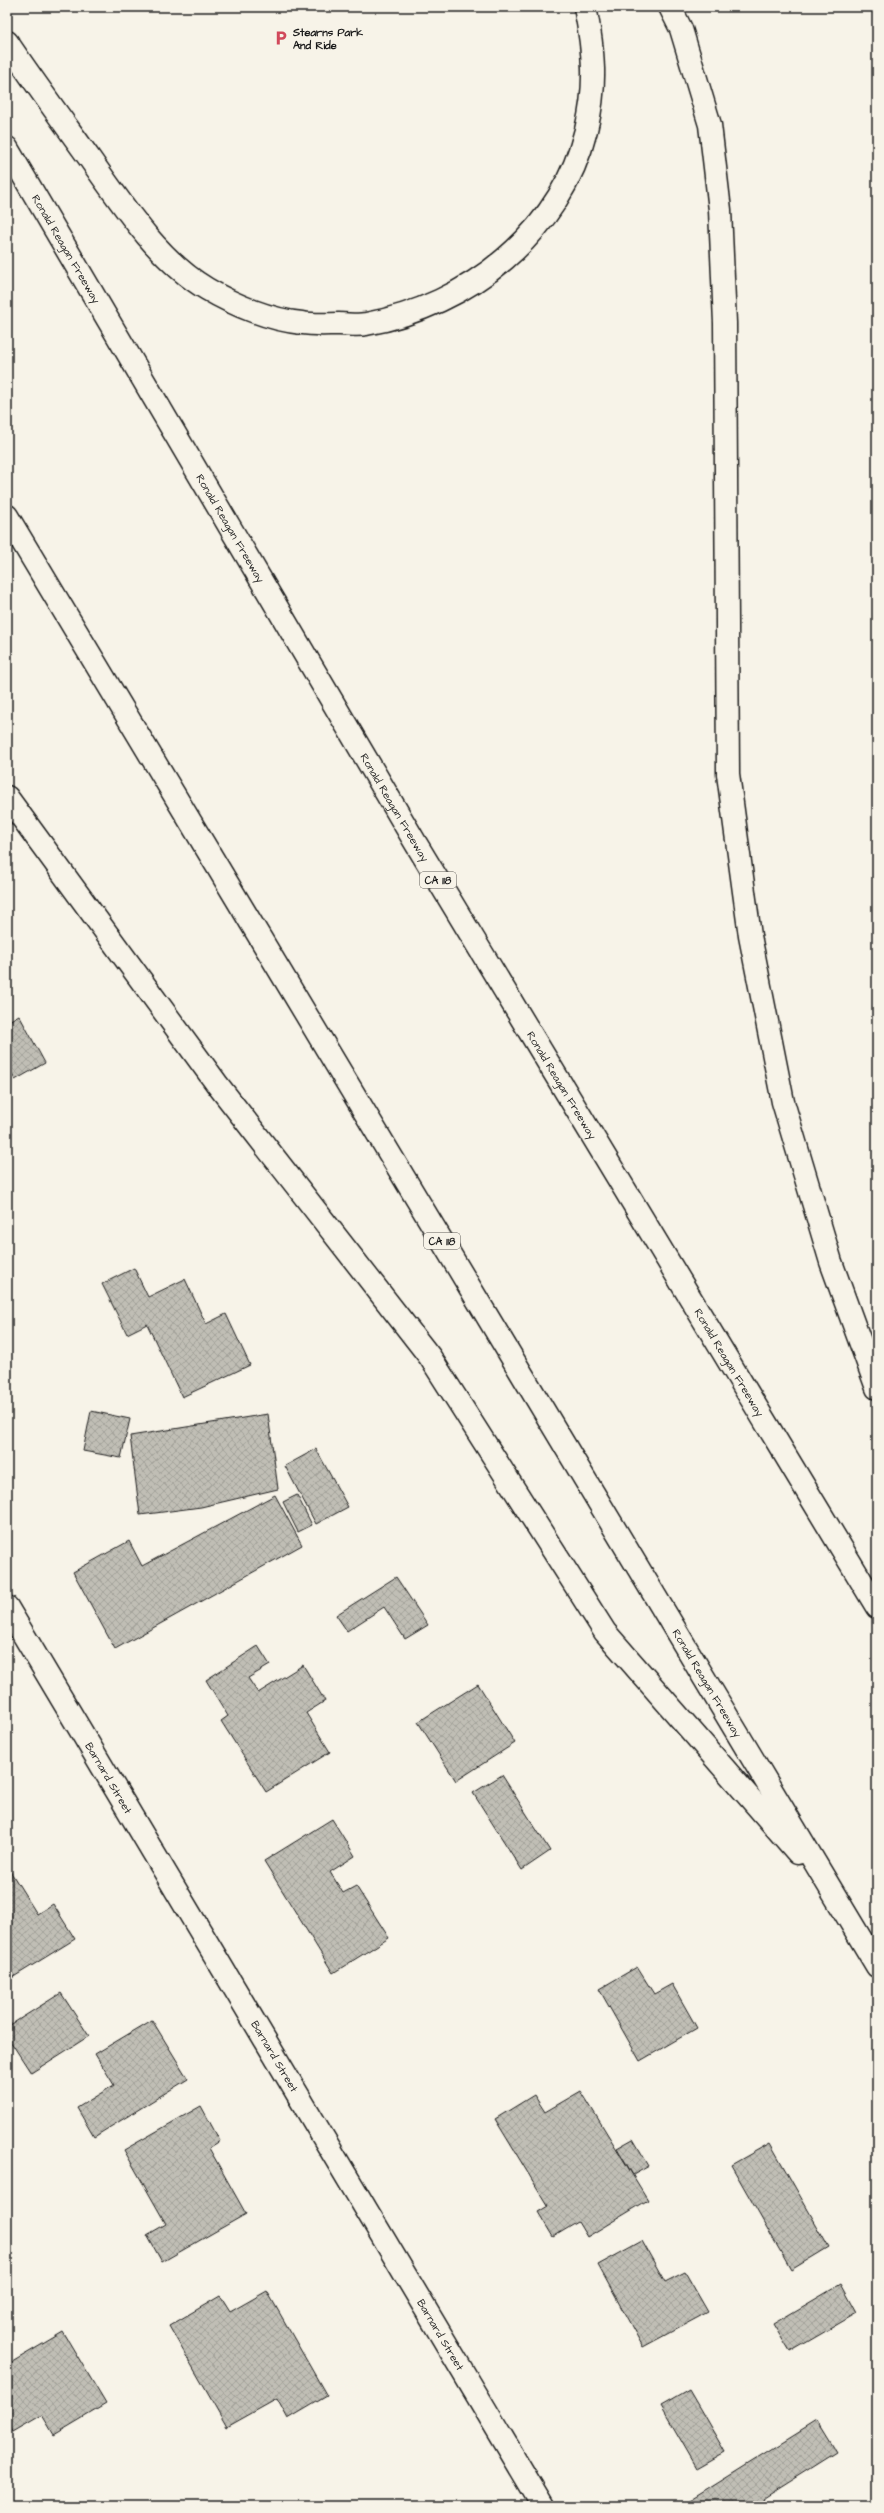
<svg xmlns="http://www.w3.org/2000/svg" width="884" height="2513" font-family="'Architects Daughter',sans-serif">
<defs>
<pattern id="building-cross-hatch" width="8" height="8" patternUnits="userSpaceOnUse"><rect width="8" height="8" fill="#c0beb5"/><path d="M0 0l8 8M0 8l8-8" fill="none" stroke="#a4a39b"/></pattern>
</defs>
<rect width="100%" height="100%" fill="#f7f3e8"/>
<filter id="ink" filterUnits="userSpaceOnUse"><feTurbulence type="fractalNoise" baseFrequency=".025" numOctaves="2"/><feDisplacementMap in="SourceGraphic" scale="8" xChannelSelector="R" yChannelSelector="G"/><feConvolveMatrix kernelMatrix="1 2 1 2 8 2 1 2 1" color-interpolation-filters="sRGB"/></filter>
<g filter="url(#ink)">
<!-- building -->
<g fill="url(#building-cross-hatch)" stroke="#1c1c1c">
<polygon points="19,1015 45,1063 15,1080 7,1064 7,1022"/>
<polygon points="134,1268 148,1297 185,1279 206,1324 226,1314 250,1365 182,1397 147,1324 127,1334 102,1284"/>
<polygon points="91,1411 130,1419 121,1458 83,1451"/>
<polygon points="268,1414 278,1489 201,1507 140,1515 130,1436"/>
<polygon points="316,1449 348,1507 316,1524 285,1466"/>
<polygon points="275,1495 302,1545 115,1649 73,1572 129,1541 142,1566"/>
<polygon points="297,1495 312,1525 298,1532 283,1502"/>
<polygon points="396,1577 428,1625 405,1639 384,1607 347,1631 336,1615"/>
<polygon points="258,1646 270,1665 248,1678 258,1693 303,1665 325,1701 306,1713 330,1752 266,1792 221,1721 228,1716 206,1680"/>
<polygon points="478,1684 515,1743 456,1781 418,1722"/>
<polygon points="502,1775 550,1851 522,1870 473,1793"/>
<polygon points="332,1819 355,1856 330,1872 343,1893 356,1886 389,1938 333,1973 264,1861"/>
<polygon points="7,1866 37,1914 53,1904 75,1939 7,1981"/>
<polygon points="637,1967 654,1994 672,1984 697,2028 640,2061 599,1989"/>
<polygon points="61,1993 89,2036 31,2073 7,2036 7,2027"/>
<polygon points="152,2020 188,2079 94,2137 77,2108 114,2085 95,2054"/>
<polygon points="581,2091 648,2200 587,2237 578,2222 553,2237 538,2212 548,2206 495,2119 534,2095 545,2112"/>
<polygon points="201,2106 220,2141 209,2148 246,2214 162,2262 147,2235 166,2224 124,2150"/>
<polygon points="633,2139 649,2166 633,2175 617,2148"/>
<polygon points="770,2143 829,2247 791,2270 731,2165"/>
<polygon points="642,2241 665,2282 685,2272 708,2312 643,2347 598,2265"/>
<polygon points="841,2284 857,2313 790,2352 773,2324"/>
<polygon points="267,2291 327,2396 288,2419 277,2399 227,2427 169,2326 220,2296 230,2312"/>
<polygon points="63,2332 106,2404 54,2435 42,2415 13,2432 7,2422 7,2365"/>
<polygon points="689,2390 725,2452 697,2468 661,2406"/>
<polygon points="817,2421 836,2452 763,2498 768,2506 681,2506"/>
</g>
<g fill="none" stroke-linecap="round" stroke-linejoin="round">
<!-- street casing -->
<g stroke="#1c1c1c" stroke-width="25">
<g id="street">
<path id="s1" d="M7,1607L543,2506"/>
</g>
</g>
<!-- highway casing -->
<g stroke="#1c1c1c" stroke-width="25">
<g id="highway">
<polyline points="670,7 681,29 710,125 720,210 725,323 728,774 750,936 783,1102 831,1262 877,1388"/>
<path d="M7,42C34,82 62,120 90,159C121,203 159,261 207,289C234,305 270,320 302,323C314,325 327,324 339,324C348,324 358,326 366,324C468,306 561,233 586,130C597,86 594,51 585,7"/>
<path id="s2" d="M7,148L415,842L877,1607"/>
<path id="s3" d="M7,516L877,1966"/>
<polyline points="7,797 217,1084 430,1357 605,1632 798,1853"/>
</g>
</g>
<!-- street -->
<use href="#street" stroke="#f7f3e8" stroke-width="22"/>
<!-- highway -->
<use href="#highway" stroke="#f7f3e8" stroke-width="22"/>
</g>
</g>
<!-- icons -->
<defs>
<g id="parking-bare" transform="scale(1.2)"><path d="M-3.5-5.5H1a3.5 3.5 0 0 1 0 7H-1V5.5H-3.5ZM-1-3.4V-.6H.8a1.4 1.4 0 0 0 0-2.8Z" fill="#d1495b" stroke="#f7f3e8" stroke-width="2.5" paint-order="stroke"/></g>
</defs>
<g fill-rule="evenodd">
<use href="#parking-bare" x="281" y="38"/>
</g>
<g text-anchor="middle" stroke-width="3.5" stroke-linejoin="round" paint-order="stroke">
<!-- shield labels -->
<g fill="#f7f3e8" stroke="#5e5c59" stroke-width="1">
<rect x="420" y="872" width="36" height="16" rx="3"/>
<rect x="424" y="1233" width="36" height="16" rx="3"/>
</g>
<g font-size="10" font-weight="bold" fill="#1c1c1c">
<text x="438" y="884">CA 118</text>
<text x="442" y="1245">CA 118</text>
</g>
<!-- poi labels -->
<g font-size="11" font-weight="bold" fill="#1c1c1c" stroke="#f7f3e8" text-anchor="start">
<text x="293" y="36">Stearns Park<tspan x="293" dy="13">And Ride</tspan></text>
</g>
<!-- street labels -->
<g font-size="11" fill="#1c1c1c" stroke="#f7f3e8">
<text dy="4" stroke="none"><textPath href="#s2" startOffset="117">Ronald Reagan Freeway</textPath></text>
<text dy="4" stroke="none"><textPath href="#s2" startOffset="441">Ronald Reagan Freeway</textPath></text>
<text dy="4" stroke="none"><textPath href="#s2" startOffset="765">Ronald Reagan Freeway</textPath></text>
<text dy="4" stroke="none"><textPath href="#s2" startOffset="1089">Ronald Reagan Freeway</textPath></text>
<text dy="4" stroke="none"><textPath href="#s2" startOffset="1413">Ronald Reagan Freeway</textPath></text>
<text dy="4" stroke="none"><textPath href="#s3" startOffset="1361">Ronald Reagan Freeway</textPath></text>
<text dy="4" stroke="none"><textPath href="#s1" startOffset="199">Barnard Street</textPath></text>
<text dy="4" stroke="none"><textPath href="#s1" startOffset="523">Barnard Street</textPath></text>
<text dy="4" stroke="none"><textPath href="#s1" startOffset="847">Barnard Street</textPath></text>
</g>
</g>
<!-- margin -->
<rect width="884" height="2513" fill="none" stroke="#f7f3e8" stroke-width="24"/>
<rect x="12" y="12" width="860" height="2489" fill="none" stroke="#1c1c1c" stroke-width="1.5" filter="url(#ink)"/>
</svg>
